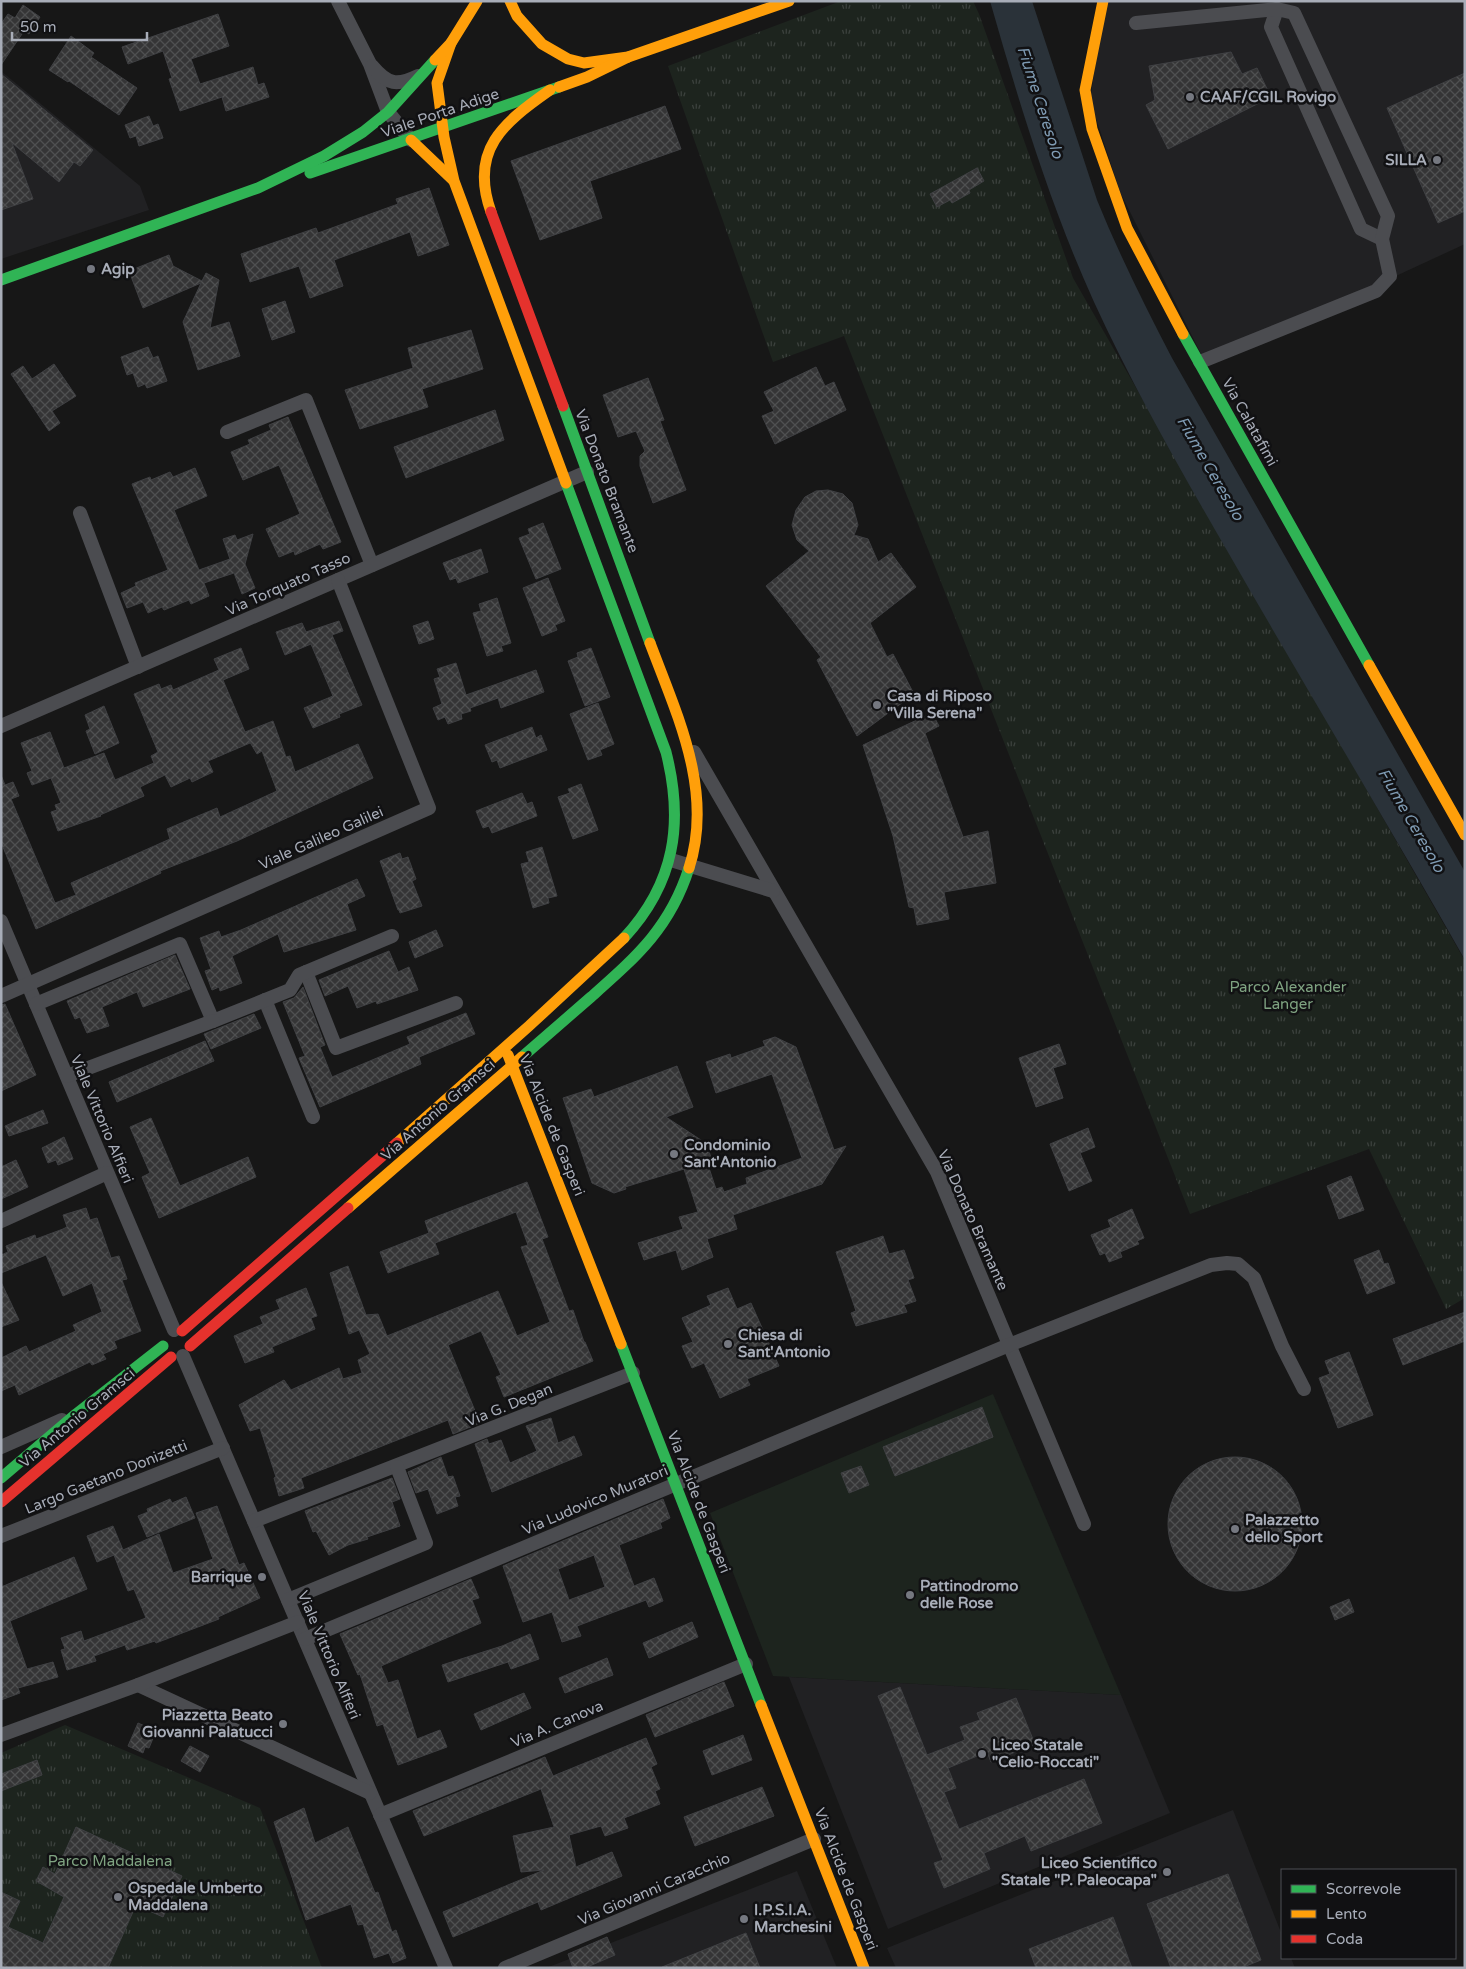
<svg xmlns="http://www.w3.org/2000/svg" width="1466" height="1969" font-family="'Varela Round',sans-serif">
<defs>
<pattern id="grass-tufts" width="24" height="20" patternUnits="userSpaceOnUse" patternTransform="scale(1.25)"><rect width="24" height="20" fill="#1d241e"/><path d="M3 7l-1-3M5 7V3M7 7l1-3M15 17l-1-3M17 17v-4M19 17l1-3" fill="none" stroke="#3b413d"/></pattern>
<pattern id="building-cross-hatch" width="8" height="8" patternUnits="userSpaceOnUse" patternTransform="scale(1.25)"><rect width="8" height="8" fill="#353536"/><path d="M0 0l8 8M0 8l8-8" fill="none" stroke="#4f5051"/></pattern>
</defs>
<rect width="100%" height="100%" fill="#171717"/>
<!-- built -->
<g fill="#212123">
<polygon points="1105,1 1465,1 1465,244 1206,364 1120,192 1090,100"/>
<polygon points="1,71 140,186 149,210 1,259"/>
<polygon points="789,1677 1121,1695 1170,1813 888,1929"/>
<polygon points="1233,1810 1282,1935 1282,1958 1291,1958 1295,1968 896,1968 887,1948"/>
<polygon points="797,1871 837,1968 546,1968"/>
</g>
<!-- grass -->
<g fill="url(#grass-tufts)">
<polygon points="841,1 973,1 979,14 1073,278 1465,961 1465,1298 1446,1309 1369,1149 1190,1214 844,336 773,362 668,66"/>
<polygon points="65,1725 260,1808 322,1968 1,1968 1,1753"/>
</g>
<!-- pitch -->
<polygon fill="#1d241e" points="993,1394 1121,1695 773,1676 710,1513"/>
<!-- water -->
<path fill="#2a3239" d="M990,1H1032L1097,200C1119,254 1145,306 1172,358L1465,872V960C1388,824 1307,690 1229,554C1181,471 1134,389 1094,302C1050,205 1019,103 990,1Z"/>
<!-- building -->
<g fill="url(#building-cross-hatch)" stroke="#3f4043" fill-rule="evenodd">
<polygon points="23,5 40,17 29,34 24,31 1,65 1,24 8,14 15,18"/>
<polygon points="218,14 229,46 191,59 200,84 253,67 258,85 264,83 269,97 226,111 222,97 180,111 169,79 172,78 163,51 128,64 122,47"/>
<polygon points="71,36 94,53 91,57 137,88 119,115 69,81 68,82 49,70"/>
<polygon points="1231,52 1242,74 1257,68 1271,97 1168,149 1146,105 1155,100 1149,66"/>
<polygon points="1465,73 1465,211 1438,223 1387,108"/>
<polygon points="1,74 93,150 80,166 74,162 59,182 12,143 33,199 1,210"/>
<polygon points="665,106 681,149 590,181 602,218 540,240 511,161"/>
<polygon points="149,116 153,126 158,124 163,138 139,146 136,136 130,138 125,125"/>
<polygon points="977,168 984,181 969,190 970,193 952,203 950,200 937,207 930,194"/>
<polygon points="429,188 449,245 418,256 410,232 334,260 343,286 310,298 299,266 250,282 241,254 316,228 318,233 398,204 396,199"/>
<polygon points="169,255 173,266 202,281 206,273 219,280 210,328 229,322 240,356 198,370 183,322 201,283 143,308 129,271"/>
<polygon points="285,301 295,332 272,340 262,309"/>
<polygon points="471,330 483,369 422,389 428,407 360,429 345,390 413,368 408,348"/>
<polygon points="148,347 153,358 158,356 167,381 147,388 145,384 138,387 133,373 127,375 121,357"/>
<polygon points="54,364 76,396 52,411 60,423 49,431 11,374 23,366 32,379"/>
<polygon points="816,367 825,386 834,382 846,410 775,444 762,416 774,411 764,392"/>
<polygon points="648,378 664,420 660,421 686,490 653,503 640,466 640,456 645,451 636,431 618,437 603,395"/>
<polygon points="495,410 504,440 406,478 394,447"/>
<polygon points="288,417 341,542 323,549 320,544 295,555 294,551 279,557 266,529 300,514 279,465 243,480 231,452 250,444 248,440 271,430 269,425"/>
<polygon points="195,468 207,496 174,510 199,570 230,559 223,539 235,535 237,540 253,534 245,564 255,588 242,594 234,573 204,583 209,596 191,604 189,600 164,610 162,607 148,613 143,602 127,608 121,593 136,586 135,583 168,570 132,484 150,477 151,480 170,472 173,477"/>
<polygon points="828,490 843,494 852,503 858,525 854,535 868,539 878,562 891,553 916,587 870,623 887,657 893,654 914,694 857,736 817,660 821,657 766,586 809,551 797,540 792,525 796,510 805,497 816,491"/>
<polygon points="543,523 561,569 536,579 519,538 530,534 528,529"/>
<polygon points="481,549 488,572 458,583 456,578 450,580 443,563"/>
<polygon points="548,578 565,621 555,625 557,630 542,636 523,588"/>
<polygon points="497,598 511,643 501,646 503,651 487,656 473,613 481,611 479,604"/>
<polygon points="339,621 343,631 332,635 362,705 339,714 340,717 313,728 304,708 333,696 311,644 285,655 276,632 302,623 306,632"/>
<polygon points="428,621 434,639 419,644 413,626"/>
<polygon points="241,648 249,669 223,680 245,732 273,721 286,757 290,756 295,772 358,744 373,778 237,841 160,871 161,873 36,929 1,842 1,775 5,785 13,782 19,796 11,799 55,903 76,895 71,883 170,839 167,829 217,808 220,817 277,791 262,751 257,754 248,739 250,743 208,761 213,772 192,782 190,778 171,787 165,775 140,787 144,796 100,815 101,816 58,831 51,812 57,810 55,805 61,803 51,778 32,785 27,773 32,771 21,743 50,732 64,768 104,753 115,780 154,763 151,756 158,752 134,694 159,684 161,689 171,685 173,690 219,670 214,659"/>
<polygon points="591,648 610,697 585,706 568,661 578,657 577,653"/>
<polygon points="456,663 466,695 536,670 544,692 501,708 498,698 470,708 471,711 461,714 462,719 448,724 445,717 438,720 433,708 442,704 434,679 440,677 437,669"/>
<polygon points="598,703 614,744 600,750 602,755 588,760 570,714"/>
<polygon points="104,706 119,743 95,754 86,731 90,729 85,715"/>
<polygon points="932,713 939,726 925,733 963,837 988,831 996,883 944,892 949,919 917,925 914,908 909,907 893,836 863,745"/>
<polygon points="532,727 536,738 541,735 547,750 500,768 497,760 492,762 485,745"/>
<polygon points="581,784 598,830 573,839 558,797 570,793 568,789"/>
<polygon points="522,793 527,804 532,802 537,816 492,833 489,826 483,828 476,811"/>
<polygon points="542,847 557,896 548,898 549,903 533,908 521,864 529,862 526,852"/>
<polygon points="400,853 402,859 408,857 416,879 412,881 422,906 400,913 399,910 398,910 380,861"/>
<polygon points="357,879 365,896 347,904 356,930 284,952 278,934 232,956 242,983 220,991 219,987 212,990 205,971 211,969 200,938 219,931 221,937 241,930"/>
<polygon points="436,930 443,946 415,958 409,942"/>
<polygon points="389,951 398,972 409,967 418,990 377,1004 376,1001 357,1008 348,986 325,996 319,980"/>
<polygon points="175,955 190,989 143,1007 137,992 102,1007 109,1026 87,1033 80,1017 75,1019 67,1001"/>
<polygon points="303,987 325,1045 320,1047 332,1077 410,1044 407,1037 466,1013 475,1034 419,1057 421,1064 320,1107 299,1058 305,1056 283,1002 294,998"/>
<polygon points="5,1004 36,1075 1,1091 1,1005"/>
<polygon points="254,1014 261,1028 211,1049 204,1034"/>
<polygon points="775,1037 796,1047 834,1150 846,1146 822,1184 733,1215 737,1229 707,1239 713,1257 682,1270 676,1250 644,1260 638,1243 683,1229 679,1217 698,1212 684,1169 625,1187 626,1189 614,1193 592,1183 563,1098 591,1089 594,1097 677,1066 693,1107 666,1117 707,1144 711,1158 706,1159 716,1189 722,1187 724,1192 747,1184 746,1178 802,1158 772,1074 716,1093 706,1062 730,1054 731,1058 765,1046 763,1041"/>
<polygon points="205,1041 214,1061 117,1102 109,1082"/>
<polygon points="1059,1044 1066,1064 1053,1068 1063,1098 1036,1107 1019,1058"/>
<polygon points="43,1110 48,1123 9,1136 5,1126"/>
<polygon points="151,1118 180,1186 248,1157 256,1177 159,1218 142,1177 150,1173 130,1127"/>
<polygon points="1088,1128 1095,1147 1080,1153 1092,1181 1069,1191 1050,1144"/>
<polygon points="64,1137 73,1159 58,1165 56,1160 48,1163 42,1148"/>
<polygon points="16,1160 28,1187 1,1199 1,1167"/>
<polygon points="1351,1176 1364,1210 1339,1219 1327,1186"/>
<polygon points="527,1182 548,1237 542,1239 569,1311 573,1310 584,1342 585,1342 593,1361 504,1397 496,1377 501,1375 481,1331 448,1345 480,1423 453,1434 448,1420 301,1478 304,1488 279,1496 274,1478 276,1477 260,1428 250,1431 239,1405 284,1380 291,1390 339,1368 343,1379 362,1373 358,1360 370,1354 359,1330 349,1334 330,1273 348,1266 366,1315 378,1314 387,1336 498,1291 517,1336 550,1322 521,1247 528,1245 516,1212 435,1243 439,1254 388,1273 380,1252 429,1233 425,1221"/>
<polygon points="86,1208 90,1220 97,1218 111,1258 119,1256 127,1279 122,1280 141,1331 114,1341 117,1348 103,1354 106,1359 92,1365 90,1362 19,1395 15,1385 1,1391 1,1358 26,1346 29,1352 76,1331 73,1325 102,1312 92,1283 63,1296 46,1255 1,1273 1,1255 8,1252 6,1246 35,1235 36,1239 63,1229 67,1227 63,1215"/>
<polygon points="1132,1209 1144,1238 1137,1241 1139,1244 1120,1252 1122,1257 1109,1262 1105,1253 1100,1255 1091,1235 1111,1227 1108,1220"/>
<polygon points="883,1236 889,1254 904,1250 914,1278 908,1280 916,1301 904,1305 907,1312 856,1326 851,1313 856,1311 836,1252"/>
<polygon points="1379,1250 1384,1264 1388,1263 1395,1283 1367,1294 1354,1260"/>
<polygon points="1,1282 19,1320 1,1327"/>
<polygon points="306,1288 317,1316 311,1318 315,1329 272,1347 274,1352 245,1363 234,1336 263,1324 260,1317 280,1309 276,1300"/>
<polygon points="728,1288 737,1309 751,1303 779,1366 747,1379 750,1385 720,1398 704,1363 692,1368 682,1346 693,1342 682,1318 711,1305 707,1296"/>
<polygon points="1465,1312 1465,1341 1403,1365 1393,1339"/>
<polygon points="1349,1352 1373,1415 1338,1428 1319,1378 1330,1374 1325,1361"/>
<polygon points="982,1407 993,1437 895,1476 883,1447"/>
<polygon points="551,1418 558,1443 574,1436 582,1455 492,1492 475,1444 487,1439 489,1444 501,1440 510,1463 537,1451 526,1426"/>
<circle cx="1235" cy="1524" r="67"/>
<polygon points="441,1457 448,1477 453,1476 460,1496 455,1497 458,1506 437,1514 428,1489 416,1493 408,1472"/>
<polygon points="861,1466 869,1485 849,1493 841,1473"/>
<polygon points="392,1478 400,1499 392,1502 400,1526 367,1537 368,1539 348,1545 329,1555 316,1531 313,1532 305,1511"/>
<polygon points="186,1497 195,1518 147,1537 138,1516 148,1512 147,1509 170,1499 172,1503"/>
<path d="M663,1499L670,1518L660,1523L662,1528L619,1545L634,1586L654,1578L663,1601L649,1607L646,1600L577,1626L581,1636L562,1642L552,1612L523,1622L503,1566ZM594,1555L605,1587L569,1600L558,1569Z"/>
<polygon points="217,1506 239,1565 244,1563 260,1598 218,1617 219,1619 156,1643 155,1641 127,1650 125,1645 94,1656 96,1661 67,1670 61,1650 65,1649 61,1638 81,1631 84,1641 146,1618 134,1589 128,1591 114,1555 97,1562 87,1536 113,1526 123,1550 159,1534 173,1573 213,1559 196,1513"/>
<polygon points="74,1557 87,1589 10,1621 27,1669 53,1662 58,1677 18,1688 20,1693 1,1700 1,1587"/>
<polygon points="471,1579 479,1598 472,1600 481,1623 381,1666 388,1683 398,1680 417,1739 440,1730 447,1747 398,1765 383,1724 377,1726 360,1674 358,1675 340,1634"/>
<polygon points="1349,1599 1354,1612 1335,1620 1330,1607"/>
<polygon points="692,1622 698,1637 649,1658 643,1643"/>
<polygon points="530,1634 539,1659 511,1669 508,1662 448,1682 442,1665 502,1646"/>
<polygon points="607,1658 613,1675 565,1693 559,1678"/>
<polygon points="724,1682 734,1706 655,1737 646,1715"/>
<polygon points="900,1687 927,1755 965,1740 960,1727 980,1720 977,1713 1016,1698 1035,1744 991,1762 987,1752 948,1768 956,1788 944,1792 959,1829 1084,1779 1102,1823 1031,1851 1025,1836 984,1853 990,1869 944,1888 934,1863 943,1860 878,1696"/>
<polygon points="524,1693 531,1708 481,1730 474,1714"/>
<polygon points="138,1723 156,1731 149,1748 145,1747 143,1753 128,1746"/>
<polygon points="743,1735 752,1760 712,1775 703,1751"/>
<polygon points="646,1738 657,1764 651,1767 660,1789 655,1791 660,1804 624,1818 628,1828 605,1836 601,1826 569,1835 576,1867 612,1852 622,1876 541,1910 538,1902 453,1937 443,1912 544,1870 521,1872 513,1836 554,1827 541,1789 424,1836 413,1811 545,1757 553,1776"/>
<polygon points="190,1746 209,1756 200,1772 181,1761"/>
<polygon points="37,1760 42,1775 1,1791 1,1774"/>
<polygon points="762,1787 774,1816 695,1846 684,1817"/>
<polygon points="304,1808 315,1843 348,1827 375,1893 378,1892 392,1932 396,1930 406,1958 393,1963 389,1953 374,1958 363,1924 358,1925 351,1904 306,1920 274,1822"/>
<polygon points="76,1827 182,1876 163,1917 136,1905 108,1968 1,1968 1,1892 20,1901 8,1927 43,1943 64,1897 36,1881 43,1867 55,1874"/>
<polygon points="1228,1874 1261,1960 1241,1968 1171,1968 1147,1904"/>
<polygon points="1113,1917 1132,1968 1036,1968 1029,1949"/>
<polygon points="746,1933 760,1968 662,1968 662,1967"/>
<polygon points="607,1937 615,1955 585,1968 573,1968 568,1954"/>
</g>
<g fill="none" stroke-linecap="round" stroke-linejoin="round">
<!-- street -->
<g stroke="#4b4c50" stroke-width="14">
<polyline points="338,1 370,64 388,112 411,140"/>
<polyline points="1277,9 1271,27 1361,229 1382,239"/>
<polyline points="1136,23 1277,9 1294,13 1388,216 1382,239 1390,276 1376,291 1200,362"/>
<path d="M372,66C388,85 397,86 418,76"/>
<polyline points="227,432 306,400 372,565"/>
<polyline points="80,513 138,667"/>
<polyline points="1,726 587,472"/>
<polyline points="694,752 937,1172 1084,1524"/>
<polyline points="671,860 773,891"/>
<polyline points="1,921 174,1330"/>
<polyline points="306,972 336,1048 456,1003"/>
<polyline points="1,996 429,808 338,580"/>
<polyline points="265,1000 313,1117"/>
<polyline points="36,1004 180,944 213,1021 290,990 299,975 392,936"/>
<polyline points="67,1076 213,1021"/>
<polyline points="1,1221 107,1173"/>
<polyline points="183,1356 446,1968"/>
<polyline points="1,1447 62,1420"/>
<polyline points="254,1521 633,1373"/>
<polyline points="1,1536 223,1448"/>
<polyline points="288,1600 426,1543 397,1467"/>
<polyline points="305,1639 1009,1345 1211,1265 1227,1263 1238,1264 1254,1278 1282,1346 1304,1389"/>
<polyline points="138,1685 370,1793"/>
<polyline points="1,1735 138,1685 298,1622"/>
<polyline points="380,1815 746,1664"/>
<polyline points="505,1968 814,1839"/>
</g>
<!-- fast -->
<g stroke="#30b455" stroke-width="11">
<polyline points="310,173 559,87"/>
<polyline points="1,280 258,188 324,156 363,132 388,112 435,60"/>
<polyline points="1183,334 1369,665"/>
<polyline points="563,406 650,643"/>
<path d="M566,483L666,752C684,823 675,883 624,938"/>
<path d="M522,1057C545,1037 568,1017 591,997C636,957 670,928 689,868"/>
<polyline points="621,1344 761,1705"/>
<polyline points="1,1478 76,1414 163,1346"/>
</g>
<!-- slow -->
<g stroke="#ff9f0a" stroke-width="11">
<polyline points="510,1 517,16 542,44 568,59 584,63 628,57 789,1"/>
<polyline points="1103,1 1085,90 1092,129 1127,228 1183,334"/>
<polyline points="451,43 437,83 444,137 454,181 566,483"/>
<polyline points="435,60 451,43 477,1"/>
<polyline points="559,87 587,77 628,57"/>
<polyline points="411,140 453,180"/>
<path d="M491,212C469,150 503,123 550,90"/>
<path d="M650,643C677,715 714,791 689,868"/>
<polyline points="1369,665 1465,835"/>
<polyline points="508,1055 621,1344"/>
<polyline points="397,1143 529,1026 624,938"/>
<polyline points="348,1208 522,1057"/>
<polyline points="761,1705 864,1968"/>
</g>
<!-- jam -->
<g stroke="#e5322d" stroke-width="11">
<polyline points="491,212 563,406"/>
<polyline points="182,1331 397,1143"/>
<polyline points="190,1346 348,1208"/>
<polyline points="1,1502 171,1357"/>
</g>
</g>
<!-- markers -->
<g fill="#757880" stroke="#111113" stroke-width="2">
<circle cx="1190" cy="97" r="5"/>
<circle cx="1437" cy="160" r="5"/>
<circle cx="91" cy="269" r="5"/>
<circle cx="877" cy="705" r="5"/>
<circle cx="674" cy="1154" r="5"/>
<circle cx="728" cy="1344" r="5"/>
<circle cx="1235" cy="1529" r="5"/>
<circle cx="262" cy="1577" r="5"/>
<circle cx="910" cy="1595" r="5"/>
<circle cx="283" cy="1724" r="5"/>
<circle cx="982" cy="1754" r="5"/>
<circle cx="1167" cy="1872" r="5"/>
<circle cx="118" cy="1897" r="5"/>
<circle cx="744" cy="1919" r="5"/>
</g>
<g text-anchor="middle" stroke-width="5" stroke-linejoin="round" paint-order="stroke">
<!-- poi labels -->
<g font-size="15" font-weight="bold" fill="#a8adb8" stroke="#111113" text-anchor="start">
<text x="1200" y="102">CAAF/CGIL Rovigo</text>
<text x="1427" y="165" text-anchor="end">SILLA</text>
<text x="101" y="274">Agip</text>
<text x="887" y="701">Casa di Riposo<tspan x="887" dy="17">"Villa Serena"</tspan></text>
<text x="684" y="1150">Condominio<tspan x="684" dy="17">Sant'Antonio</tspan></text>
<text x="738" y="1340">Chiesa di<tspan x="738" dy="17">Sant'Antonio</tspan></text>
<text x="1245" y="1525">Palazzetto<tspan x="1245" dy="17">dello Sport</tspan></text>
<text x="252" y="1582" text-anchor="end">Barrique</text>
<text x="920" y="1591">Pattinodromo<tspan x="920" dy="17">delle Rose</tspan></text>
<text x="273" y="1720" text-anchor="end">Piazzetta Beato<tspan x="273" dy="17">Giovanni Palatucci</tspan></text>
<text x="992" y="1750">Liceo Statale<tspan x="992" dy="17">"Celio-Roccati"</tspan></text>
<text x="1157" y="1868" text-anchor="end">Liceo Scientifico<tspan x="1157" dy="17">Statale "P. Paleocapa"</tspan></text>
<text x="128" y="1893">Ospedale Umberto<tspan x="128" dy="17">Maddalena</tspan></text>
<text x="754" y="1915">I.P.S.I.A.<tspan x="754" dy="17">Marchesini</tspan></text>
</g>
<!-- street labels -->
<g font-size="15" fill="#a8adb8" stroke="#111113">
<text transform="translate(440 113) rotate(-19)" y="5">Viale Porta Adige</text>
<text transform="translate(1250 422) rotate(61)" y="5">Via Calatafimi</text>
<text transform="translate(607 481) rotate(69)" y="5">Via Donato Bramante</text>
<text transform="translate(288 584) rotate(-24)" y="5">Via Torquato Tasso</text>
<text transform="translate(321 838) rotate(-24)" y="5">Viale Galileo Galilei</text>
<text transform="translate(438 1110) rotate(-41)" y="5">Via Antonio Gramsci</text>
<text transform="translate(102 1119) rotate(67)" y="5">Viale Vittorio Alfieri</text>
<text transform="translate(552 1125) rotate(68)" y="5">Via Alcide de Gasperi</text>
<text transform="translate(973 1220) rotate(66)" y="5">Via Donato Bramante</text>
<text transform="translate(509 1405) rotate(-22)" y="5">Via G. Degan</text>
<text transform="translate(77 1418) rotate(-40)" y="5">Via Antonio Gramsci</text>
<text transform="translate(106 1477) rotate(-22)" y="5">Largo Gaetano Donizetti</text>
<text transform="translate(595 1500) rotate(-23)" y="5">Via Ludovico Muratori</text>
<text transform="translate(699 1502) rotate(69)" y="5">Via Alcide de Gasperi</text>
<text transform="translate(329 1655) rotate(67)" y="5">Viale Vittorio Alfieri</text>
<text transform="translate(557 1724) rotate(-23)" y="5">Via A. Canova</text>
<text transform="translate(846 1879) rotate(69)" y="5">Via Alcide de Gasperi</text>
<text transform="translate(654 1889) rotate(-23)" y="5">Via Giovanni Caracchio</text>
</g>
<!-- park labels -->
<g font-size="15" fill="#7fa381" stroke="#111113">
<text x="1288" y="992">Parco Alexander<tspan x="1288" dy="17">Langer</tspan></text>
<text x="110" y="1866">Parco Maddalena</text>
</g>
<!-- water labels -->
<g font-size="16" font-style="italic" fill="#7f9bb3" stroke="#111113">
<text transform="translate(1041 102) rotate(72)" y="6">Fiume Ceresolo</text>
<text transform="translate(1211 468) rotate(60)" y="6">Fiume Ceresolo</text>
<text transform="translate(1412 820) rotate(60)" y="6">Fiume Ceresolo</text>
</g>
</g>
<!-- border -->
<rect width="1466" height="1969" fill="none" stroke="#a8adb8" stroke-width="5"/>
<!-- legend -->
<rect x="1281" y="1869" width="175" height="90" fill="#111113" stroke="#4d4f55"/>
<rect x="1291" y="1885" width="25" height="8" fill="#30b455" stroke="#4d4f55"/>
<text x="1326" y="1894" font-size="15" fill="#a8adb8">Scorrevole</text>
<rect x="1291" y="1910" width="25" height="8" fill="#ff9f0a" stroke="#4d4f55"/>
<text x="1326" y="1919" font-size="15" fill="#a8adb8">Lento</text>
<rect x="1291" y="1935" width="25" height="8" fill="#e5322d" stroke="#4d4f55"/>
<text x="1326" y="1944" font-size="15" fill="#a8adb8">Coda</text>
<!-- scale -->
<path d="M12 32v8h135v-8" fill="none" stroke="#a8adb8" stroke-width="2.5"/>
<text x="20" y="32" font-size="15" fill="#a8adb8" stroke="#111113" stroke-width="4" paint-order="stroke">50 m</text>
</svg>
